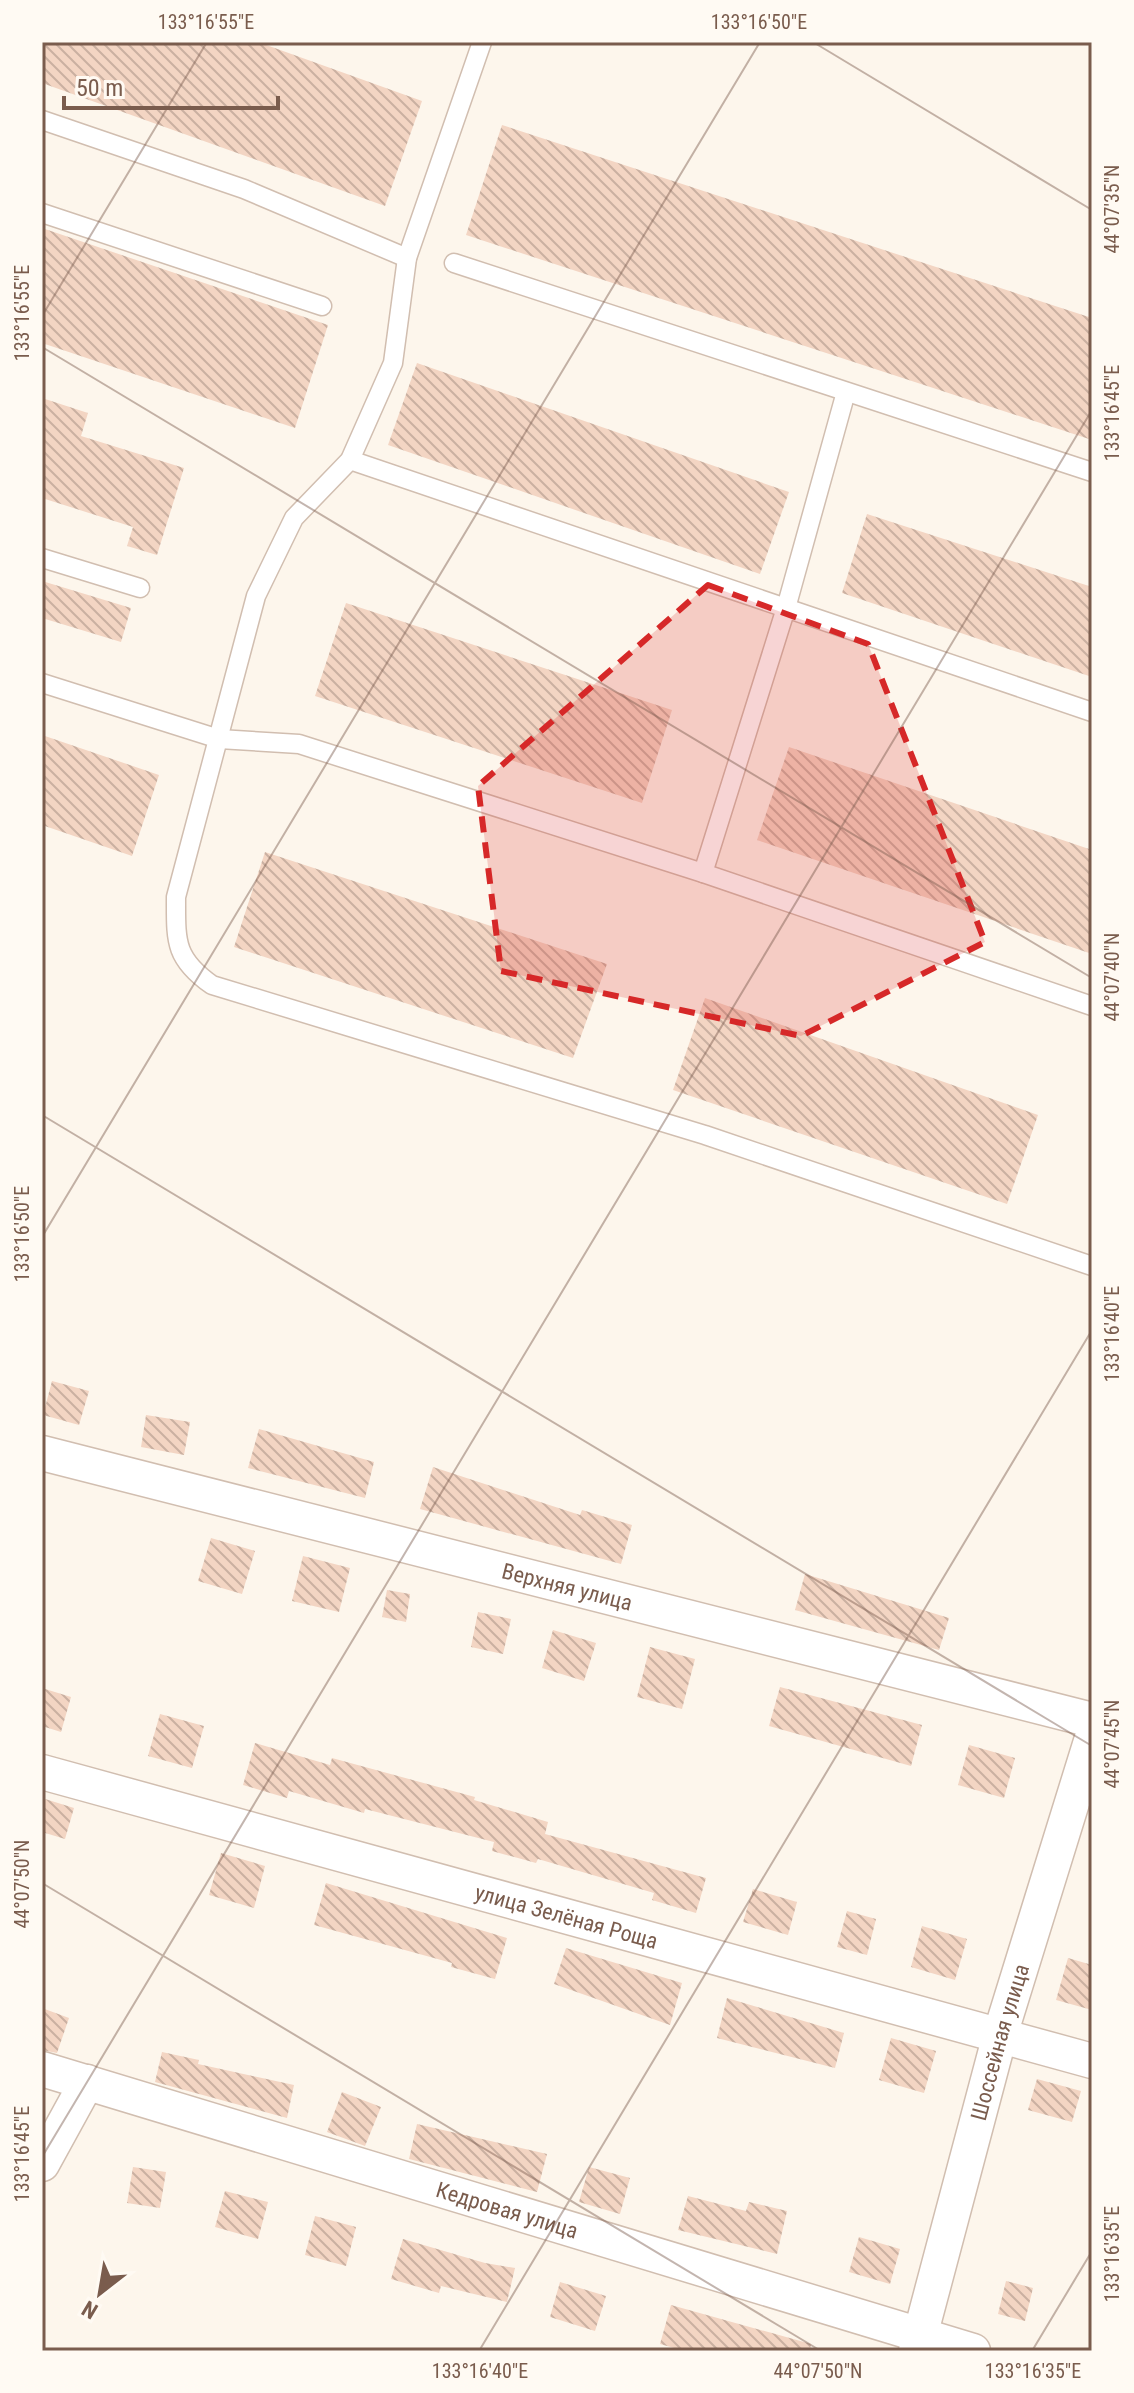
<svg xmlns="http://www.w3.org/2000/svg" width="1134" height="2393" font-family="'Roboto Condensed',sans-serif">
<defs>
<pattern id="building-back-hatch" width="6" height="6" patternUnits="userSpaceOnUse" patternTransform="scale(2)"><rect width="6" height="6" fill="#f3d5c3"/><path d="M-1 5l2 2M0 0l6 6M5-1l2 2" fill="none" stroke="#cab0a1"/></pattern>
</defs>
<rect width="100%" height="100%" fill="#fdf6ec"/>
<!-- building -->
<g fill="url(#building-back-hatch)">
<polygon points="42,42 258,42 422,101 385,206 42,83"/>
<polygon points="502,125 1092,318 1092,440 466,235"/>
<polygon points="42,228 328,325 295,428 42,343"/>
<polygon points="417,363 789,492 760,574 388,445"/>
<polygon points="42,398 88,413 81,436 184,468 157,555 127,546 133,527 42,498"/>
<polygon points="867,514 1092,587 1092,677 842,593"/>
<polygon points="42,581 131,608 121,642 42,618"/>
<polygon points="346,603 672,710 642,803 315,696"/>
<polygon points="42,735 159,775 132,856 42,825"/>
<polygon points="789,747 1092,850 1092,954 757,840"/>
<polygon points="265,852 607,964 573,1058 234,947"/>
<polygon points="705,998 1038,1115 1007,1204 673,1090"/>
<polygon points="52,1381 89,1391 79,1425 43,1415"/>
<polygon points="146,1415 190,1422 184,1455 141,1447"/>
<polygon points="259,1429 374,1462 365,1498 248,1468"/>
<polygon points="433,1467 580,1515 582,1510 632,1525 621,1564 420,1509"/>
<polygon points="211,1538 255,1551 242,1594 198,1581"/>
<polygon points="303,1556 350,1568 339,1612 292,1601"/>
<polygon points="805,1574 949,1618 939,1650 795,1610"/>
<polygon points="387,1590 410,1594 406,1622 382,1617"/>
<polygon points="478,1612 511,1619 503,1654 471,1647"/>
<polygon points="553,1630 596,1643 584,1681 542,1668"/>
<polygon points="650,1647 695,1659 682,1709 637,1697"/>
<polygon points="780,1687 922,1725 911,1766 769,1726"/>
<polygon points="42,1688 71,1697 61,1732 42,1726"/>
<polygon points="160,1714 204,1726 192,1768 148,1756"/>
<polygon points="255,1743 330,1765 332,1758 475,1797 474,1800 548,1822 545,1834 706,1878 696,1913 652,1900 654,1893 538,1859 536,1863 492,1851 494,1842 365,1809 364,1813 289,1791 287,1798 243,1785"/>
<polygon points="969,1745 1015,1758 1004,1798 958,1785"/>
<polygon points="42,1798 74,1808 65,1839 42,1832"/>
<polygon points="221,1853 265,1866 254,1908 209,1895"/>
<polygon points="326,1883 507,1938 495,1979 451,1967 452,1963 314,1925"/>
<polygon points="753,1889 797,1902 788,1935 743,1922"/>
<polygon points="847,1911 876,1919 867,1955 837,1947"/>
<polygon points="922,1926 967,1939 955,1980 911,1967"/>
<polygon points="566,1948 682,1983 670,2025 554,1984"/>
<polygon points="1068,1958 1092,1965 1092,2010 1056,2000"/>
<polygon points="727,1998 844,2033 835,2068 717,2038"/>
<polygon points="42,2008 69,2018 57,2053 42,2050"/>
<polygon points="891,2038 936,2051 924,2093 879,2080"/>
<polygon points="162,2052 199,2060 198,2064 294,2085 287,2118 155,2082"/>
<polygon points="1037,2079 1081,2091 1072,2122 1028,2110"/>
<polygon points="342,2092 381,2107 365,2146 327,2132"/>
<polygon points="417,2124 547,2154 537,2192 409,2159"/>
<polygon points="133,2167 166,2172 160,2208 127,2203"/>
<polygon points="589,2167 630,2178 620,2214 579,2202"/>
<polygon points="225,2191 268,2202 258,2239 215,2227"/>
<polygon points="688,2196 746,2211 749,2202 787,2211 777,2254 678,2230"/>
<polygon points="315,2216 356,2227 346,2266 305,2255"/>
<polygon points="859,2237 900,2249 890,2284 849,2272"/>
<polygon points="403,2239 485,2263 515,2268 507,2302 441,2286 439,2293 391,2279"/>
<polygon points="1006,2281 1033,2288 1025,2321 998,2314"/>
<polygon points="560,2282 606,2296 595,2331 550,2317"/>
<polygon points="671,2305 811,2344 810,2351 685,2351 660,2344"/>
</g>
<g fill="none" stroke-linecap="round" stroke-linejoin="round">
<!-- service casing -->
<g stroke="#d1beb0" stroke-width="21">
<g id="service">
<path d="M482,42L407,258L393,363L350,460L294,518L256,596L176,897C176,941 174,958 212,985L705,1135L1092,1266"/>
<polyline points="42,120 244,189 407,258"/>
<polyline points="42,213 322,306"/>
<polyline points="454,263 1092,472"/>
<polyline points="350,460 1092,712"/>
<polyline points="42,558 140,588"/>
<polyline points="42,683 219,739 299,744 703,873 1092,1006"/>
<polyline points="703,873 786,608 846,392"/>
</g>
</g>
<!-- minor casing -->
<g stroke="#d1beb0" stroke-width="37">
<g id="minor">
<path id="s1" d="M42,1453L1092,1720"/>
<path id="s2" d="M42,1772L1092,2061"/>
<path id="s3" d="M42,2069L973,2351"/>
<polyline points="42,2164 87,2082"/>
<path id="s4" d="M916,2351L1000,2035L1092,1738"/>
</g>
</g>
<!-- service -->
<use href="#service" stroke="#fff" stroke-width="18"/>
<!-- minor -->
<use href="#minor" stroke="#fff" stroke-width="34"/>
</g>
<!-- marked area -->
<path fill="#d62828" fill-opacity="0.2" stroke="#d62828" stroke-width="6" stroke-dasharray="16 10" stroke-linejoin="round" d="M708,585L868,644L985,942L801,1036L501,971L478,786Z"/>
<!-- ticks -->
<path fill="none" stroke="#7a5c4d" stroke-width="2" stroke-opacity="0.45" d="M813,42L1092,210M42,316L207,42M42,347L1092,978M42,1115L1092,1746M42,1237L760,42M42,1883L821,2351M42,2157L1092,410M479,2351L1092,1330M1032,2351L1092,2251"/>
<g text-anchor="middle" stroke-width="6" stroke-linejoin="round" paint-order="stroke">
<!-- street labels -->
<g font-size="22" fill="#7a5c4d" stroke="#fffaf3">
<text dy="8" stroke="none"><textPath href="#s1" startOffset="542">Верхняя улица</textPath></text>
<text dy="8" stroke="none"><textPath href="#s2" startOffset="544">улица Зелёная Роща</textPath></text>
<text dy="8" stroke="none"><textPath href="#s4" startOffset="320">Шоссейная улица</textPath></text>
<text dy="8" stroke="none"><textPath href="#s3" startOffset="486">Кедровая улица</textPath></text>
</g>
</g>
<!-- border -->
<rect width="1134" height="2393" fill="none" stroke="#fffaf3" stroke-width="88"/>
<!-- north arrow -->
<g transform="translate(100 2293) rotate(211)" stroke="#fffaf3" stroke-width="6" paint-order="stroke">
<path d="M0-6L14 30L0 20L-14 30Z" fill="#7a5c4d"/>
<text y="-12" font-size="22" font-weight="bold" text-anchor="middle" fill="#7a5c4d">N</text>
</g>
<!-- scale -->
<path d="M64 96v12h214v-12" fill="none" stroke="#7a5c4d" stroke-width="4"/>
<text x="76" y="96" font-size="24" fill="#7a5c4d" stroke="#fffaf3" stroke-width="6" paint-order="stroke">50 m</text>
<rect x="44" y="44" width="1046" height="2305" fill="none" stroke="#7a5c4d" stroke-width="3"/>
<g font-size="20" text-anchor="middle" fill="#7a5c4d">
<text x="206" y="29">133°16'55"E</text>
<text x="759" y="29">133°16'50"E</text>
<text transform="translate(1112 209) rotate(-90)" y="7">44°07'35"N</text>
<text transform="translate(22 313) rotate(-90)" y="7">133°16'55"E</text>
<text transform="translate(1112 413) rotate(-90)" y="7">133°16'45"E</text>
<text transform="translate(1112 977) rotate(-90)" y="7">44°07'40"N</text>
<text transform="translate(22 1234) rotate(-90)" y="7">133°16'50"E</text>
<text transform="translate(1112 1334) rotate(-90)" y="7">133°16'40"E</text>
<text transform="translate(1112 1744) rotate(-90)" y="7">44°07'45"N</text>
<text transform="translate(22 1884) rotate(-90)" y="7">44°07'50"N</text>
<text transform="translate(22 2154) rotate(-90)" y="7">133°16'45"E</text>
<text transform="translate(1112 2254) rotate(-90)" y="7">133°16'35"E</text>
<text x="480" y="2378">133°16'40"E</text>
<text x="818" y="2378">44°07'50"N</text>
<text x="1033" y="2378">133°16'35"E</text>
</g>
</svg>
